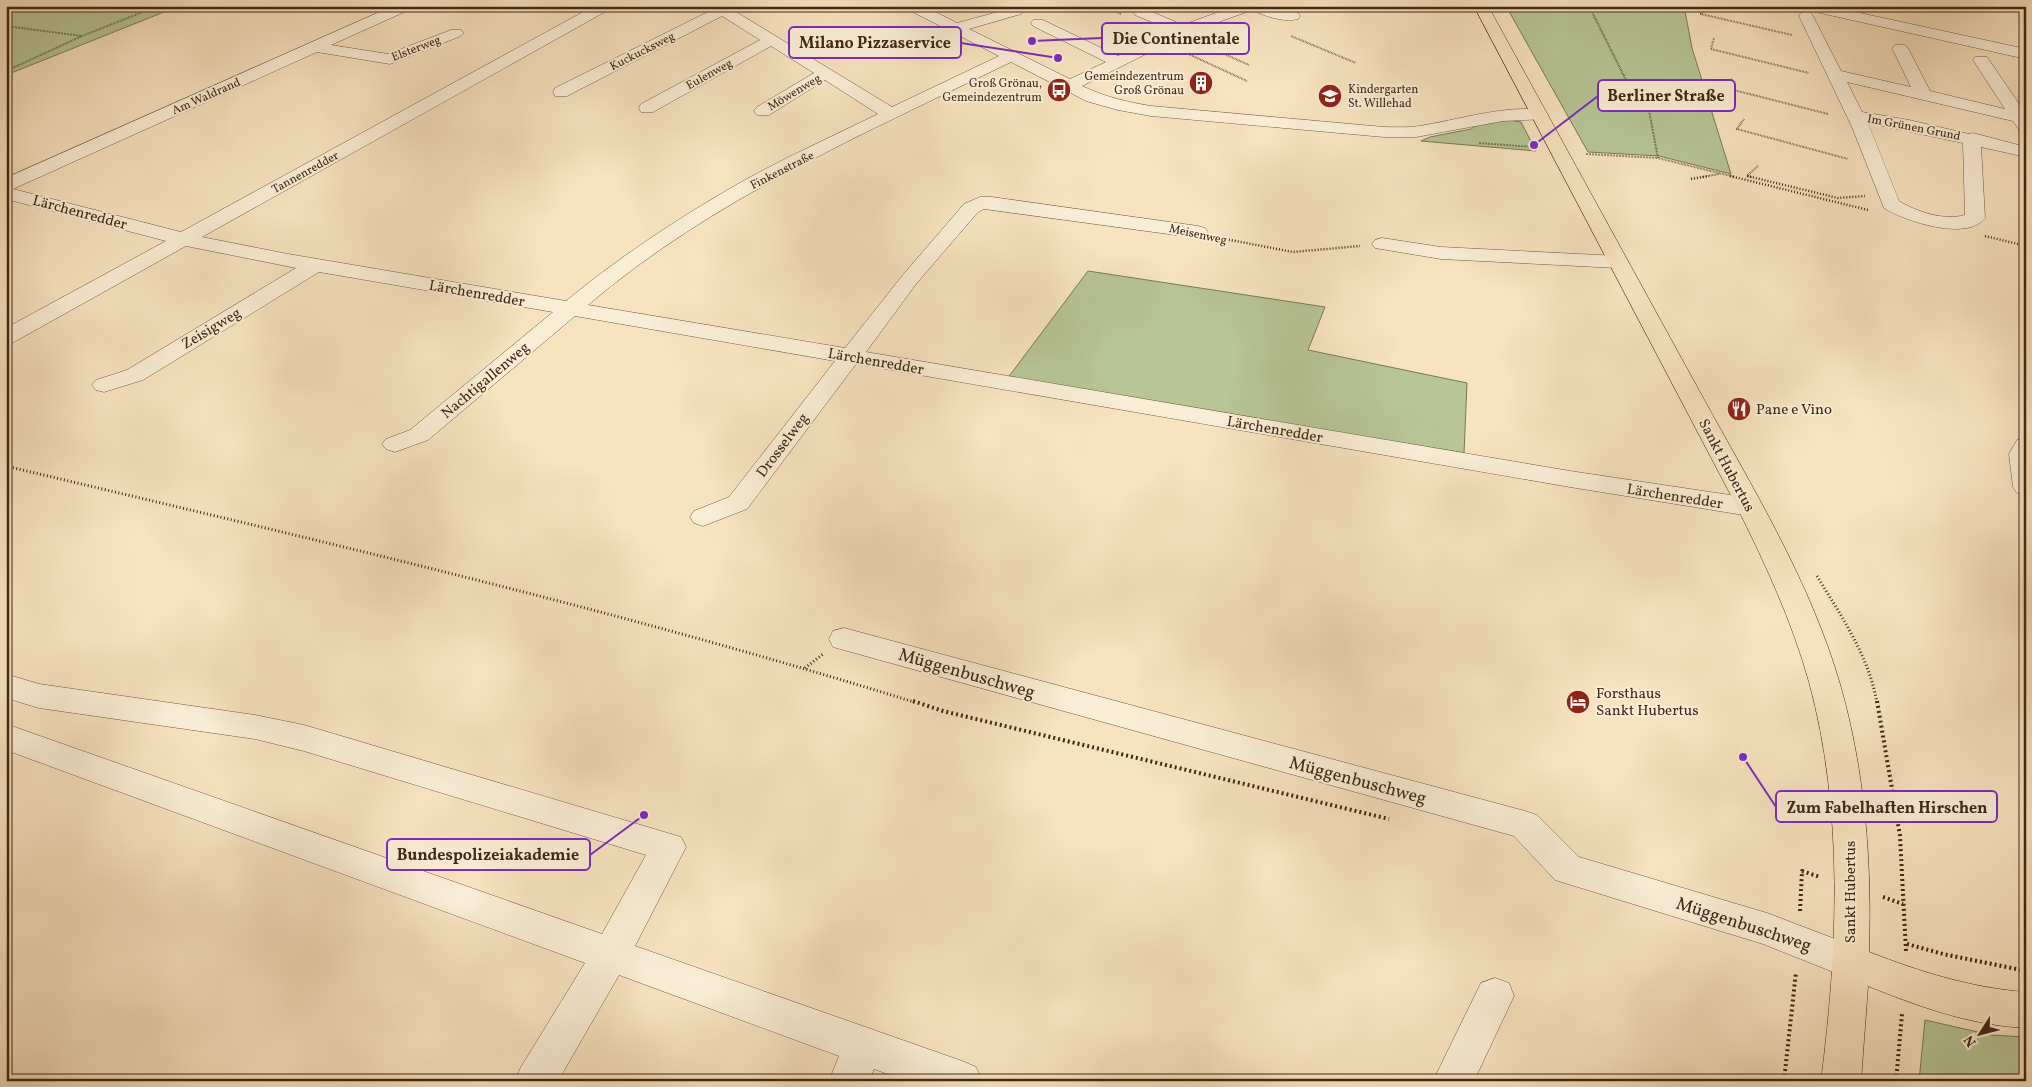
<svg xmlns="http://www.w3.org/2000/svg" width="2032" height="1087" font-family="Vollkorn,serif">
<rect width="100%" height="100%" fill="#f7e3c0"/>
<filter id="stains"><feTurbulence type="fractalNoise" baseFrequency=".004" numOctaves="4"/><feColorMatrix values="0 0 0 0 .2 0 0 0 0 .09 0 0 0 0 .02 0 0 0 .5 -.17"/></filter>
<radialGradient id="worn" r=".72"><stop offset=".6" stop-color="#630" stop-opacity="0"/><stop offset="1" stop-color="#630" stop-opacity=".3"/></radialGradient>
<!-- green -->
<g fill="#b7c597" stroke="#7c7657">
<polygon points="6,6 179,6 6,75"/>
<polygon points="1506,6 1684,6 1692,48 1731,174 1659,156 1588,152"/>
<polygon points="1508,120 1521,122 1536,151 1421,141 1430,137 1471,129 1478,124"/>
<polygon points="1088,271 1325,307 1308,350 1467,383 1464,453 1007,379"/>
<polygon points="1925,1020 1991,1035 2026,1037 2026,1081 1919,1081"/>
</g>
<g fill="none" stroke-linecap="round" stroke-linejoin="round">
<!-- minor casing -->
<g stroke="#6e5741" stroke-width="1">
<g id="minor">
<path d="M393,6H413L411,9L331,45L388,54L451,30H461L464,33L461,36L390,64L317,52L13,189L181,232L594,6H612L610,9L202,237L288,254L566,301C618,258 677,219 736,185C782,159 831,137 878,114L825,80L769,115H757L754,111L757,107L814,73L771,46L653,112H641L639,108L641,104L760,40L722,16L567,96H555L553,92L555,88L712,10L709,6L728,7L892,107L999,56L907,9L905,6H924L957,23L1016,7L1021,8L1023,11L1021,14L969,29L1070,79L1106,62L1033,26L1031,23L1033,20H1043L1118,56L1171,30L1135,15L1133,12L1135,9H1145L1183,25L1235,6H1267L1298,13L1300,16L1298,19C1284,23 1265,16 1252,10L1188,33L1082,86C1105,97 1127,102 1151,106L1384,127C1395,127 1408,128 1419,126C1454,121 1511,103 1545,111L1548,115L1545,119L1503,121L1416,137H1384L1151,116L1118,110L1086,101L1011,62C866,133 712,199 588,305L845,348L902,276L964,204L980,197H992L1198,226L1205,228L1208,232L1205,236L1198,238L984,209L978,212L916,284L866,352L1570,471L1750,498L1759,501L1763,507L1759,513L1750,516L1570,487L856,364L747,509L703,526L694,523L690,517L694,511L729,497L835,361L575,316L428,440L395,452L386,449L382,444L386,439L410,430L553,312L319,272L143,380L104,392L96,390L92,385L96,380L127,370L296,268L186,246L14,342L6,344V328L166,241L6,199V178Z"/>
<polygon points="1800,6 1828,6 2026,49 2026,59 1807,10"/>
<path d="M1806,12L1811,13L1813,16L1841,71L1911,87L1892,48L1895,45H1905L1908,48L1930,91L2005,109L1973,60L1975,57H1987L2026,114V132L2020,131L2013,121L1847,82L1862,112L1909,120L1969,134L1973,133L2026,147V157L1981,147L1985,218C1968,242 1904,221 1884,208L1852,127L1799,16L1801,13ZM1868,123L1963,143L1965,215C1944,221 1917,212 1899,201Z"/>
<polygon points="1382,238 1441,247 1618,256 1625,258 1628,262 1625,266 1618,268 1441,259 1375,248 1372,244 1375,240"/>
<polygon points="2026,437 2026,495 2017,493 2013,487 2009,454 2017,440"/>
<polygon points="844,628 1525,811 1537,815 1579,857 1767,913 1864,950 1870,962 1864,974 1851,979 1763,944 1555,880 1514,836 833,647 829,639 833,631"/>
<polygon points="6,674 39,684 255,715 304,725 681,837 686,847 635,946 962,1061 976,1067 982,1081 907,1081 874,1069 869,1081 829,1081 839,1056 619,975 558,1081 515,1081 521,1067 585,963 6,750 6,724 602,934 646,855 304,751 255,739 39,708 6,698"/>
<polygon points="1495,978 1509,983 1514,996 1474,1081 1433,1081 1481,983"/>
</g>
</g>
<!-- major casing -->
<g stroke="#412817" stroke-width="1">
<path id="major" d="M1474,6H1488C1559,135 1630,265 1701,394C1752,487 1810,581 1840,684C1865,771 1872,862 1869,952C1921,972 1971,988 2026,992V1028C1970,1025 1920,1007 1868,986L1861,1081H1821C1838,950 1844,810 1809,682C1792,621 1765,563 1737,507Z"/>
</g>
<!-- path-far3 -->
<g stroke="#412817" stroke-width="2" stroke-dasharray="0.5 1" stroke-linecap="butt">
<polyline points="1104,6 1121,14"/>
<polyline points="1111,6 1120,10"/>
<polyline points="1589,6 1630,88 1648,105 1658,158"/>
<polyline points="1708,8 1701,14 1792,35"/>
<polyline points="6,26 82,36"/>
<polyline points="1291,36 1356,63"/>
<polyline points="1714,38 1711,49 1809,73"/>
<polyline points="1202,44 1249,65"/>
<polyline points="1184,52 1247,81"/>
<polyline points="6,71 82,36 158,6"/>
<polyline points="1732,79 1722,87 1828,114"/>
<polyline points="1744,119 1737,129 1848,159"/>
<polyline points="1479,143 1533,147"/>
<polyline points="1586,154 1658,158 1735,177"/>
<polyline points="1702,177 1719,174"/>
<polyline points="1752,177 1747,176 1758,166"/>
</g>
<!-- path-far2 -->
<g stroke="#412817" stroke-width="2.5" stroke-dasharray="1 2" stroke-linecap="butt">
<polyline points="1730,176 1868,210"/>
<polyline points="1747,176 1838,198 1865,196"/>
<polyline points="1691,179 1709,176"/>
<polyline points="1985,236 2026,246"/>
<polyline points="1220,238 1293,252 1360,246"/>
</g>
<!-- path-far1 -->
<g stroke="#412817" stroke-width="3" stroke-dasharray="1 2.5" stroke-linecap="butt">
<path d="M6,466C311,539 617,609 917,703"/>
<path d="M1817,576C1841,616 1869,656 1877,703"/>
<polyline points="805,668 823,654"/>
</g>
<!-- path -->
<g stroke="#412817" stroke-width="4" stroke-dasharray="2 3" stroke-linecap="butt">
<polyline points="913,701 943,711 1389,819"/>
<polyline points="1877,701 1900,836 1906,951"/>
<polyline points="1883,897 1903,904"/>
<polyline points="1800,911 1802,871 1820,877"/>
<polyline points="1907,944 1943,954 2026,971"/>
<polyline points="1784,1081 1796,972"/>
<polyline points="1896,1081 1902,1014"/>
</g>
<!-- minor -->
<use href="#minor" fill="#faedd6" fill-rule="evenodd"/>
<!-- major -->
<use href="#major" fill="#f7e3c0" fill-rule="evenodd"/>
</g>
<!-- icons -->
<defs>
<g id="building-disc" transform="scale(1.25)"><circle r="9.5" fill="#8f2418" stroke="#faedd6"/><path d="M-4-6H4V6H1V3H-1V6H-4ZM-2.5-4.3h1.7v1.8h-1.7ZM.8-4.3h1.7v1.8H.8ZM-2.5-1h1.7V.8h-1.7ZM.8-1h1.7V.8H.8Z" fill="#fff"/></g>
<g id="bus-disc" transform="scale(1.25)"><circle r="9.5" fill="#8f2418" stroke="#faedd6"/><path d="M-5-6H5V4H4V6H2V4H-2V6H-4V4H-5ZM-3.5-4V0h7V-4ZM-3.5 1.2v1.5H-2V1.2ZM2 1.2v1.5H3.5V1.2Z" fill="#fff"/></g>
<g id="school-disc" transform="scale(1.25)"><circle r="9.5" fill="#8f2418" stroke="#faedd6"/><path d="M0-5L7-2L0 1L-7-2ZM-4 1L0 2.5L4 1V4Q0 6-4 4Z" fill="#fff"/></g>
<g id="restaurant-disc" transform="scale(1.25)"><circle r="9.5" fill="#8f2418" stroke="#faedd6"/><path d="M-5-6h1v4h1v-4h1v4h1v-4h1v5L-1.5 .5V6h-2V.5L-5-1ZM5-6V6H3V1.5H1.5Q1.5-4 5-6Z" fill="#fff"/></g>
<g id="hotel-disc" transform="scale(1.25)"><circle r="9.5" fill="#8f2418" stroke="#faedd6"/><path d="M-6-4.5h1.5V1H6V5H4.5V3h-9V5H-6ZM-4 0a1.8 1.8 0 1 1 3.6 0ZM.5 0V-2.5h3Q6-2.5 6 0Z" fill="#fff"/></g>
</defs>
<g fill-rule="evenodd">
<use href="#building-disc" x="1201" y="83"/>
<use href="#bus-disc" x="1059" y="90"/>
<use href="#school-disc" x="1330" y="96"/>
<use href="#restaurant-disc" x="1739" y="409"/>
<use href="#hotel-disc" x="1578" y="702"/>
</g>
<g text-anchor="middle" stroke-width="4" stroke-linejoin="round" paint-order="stroke">
<!-- far-street labels -->
<g font-size="12" fill="#412817" stroke="#faedd6">
<text transform="translate(416 48) rotate(-21)" y="4">Elsterweg</text>
<text transform="translate(642 51) rotate(-27)" y="4">Kuckucksweg</text>
<text transform="translate(709 74) rotate(-29)" y="4">Eulenweg</text>
<text transform="translate(794 92) rotate(-31)" y="4">Möwenweg</text>
<text transform="translate(206 96) rotate(-24)" y="4">Am Waldrand</text>
<text transform="translate(1914 127) rotate(11)" y="4">Im Grünen Grund</text>
<text transform="translate(782 170) rotate(-27)" y="4">Finkenstraße</text>
<text transform="translate(305 172) rotate(-29)" y="4">Tannenredder</text>
<text transform="translate(1198 234) rotate(12)" y="4">Meisenweg</text>
</g>
<!-- far-poi labels -->
<g font-size="12" fill="#412817" stroke="#faedd6" text-anchor="end">
<text x="1184" y="80">Gemeindezentrum<tspan x="1184" dy="14">Groß Grönau</tspan></text>
<text x="1042" y="87">Groß Grönau,<tspan x="1042" dy="14">Gemeindezentrum</tspan></text>
<text x="1348" y="93" text-anchor="start">Kindergarten<tspan x="1348" dy="14">St. Willehad</tspan></text>
</g>
<!-- street labels -->
<g font-size="15" fill="#412817" stroke="#faedd6">
<text transform="translate(80 212) rotate(15)" y="5">Lärchenredder</text>
<text transform="translate(477 293) rotate(10)" y="5">Lärchenredder</text>
<text transform="translate(211 328) rotate(-31)" y="5">Zeisigweg</text>
<text transform="translate(876 361) rotate(10)" y="5">Lärchenredder</text>
<text transform="translate(485 380) rotate(-40)" y="5">Nachtigallenweg</text>
<text transform="translate(1275 429) rotate(10)" y="5">Lärchenredder</text>
<text transform="translate(782 445) rotate(-53)" y="5">Drosselweg</text>
<text transform="translate(1727 465) rotate(62)" y="5">Sankt Hubertus</text>
<text transform="translate(1675 496) rotate(9)" y="5">Lärchenredder</text>
<text transform="translate(1850 892) rotate(-90)" y="5">Sankt Hubertus</text>
</g>
<!-- poi labels -->
<g font-size="15" fill="#412817" stroke="#faedd6" text-anchor="start">
<text x="1756" y="414">Pane e Vino</text>
<text x="1596" y="698">Forsthaus<tspan x="1596" dy="17">Sankt Hubertus</tspan></text>
</g>
<!-- near-street labels -->
<g font-size="18" fill="#412817" stroke="#faedd6">
<text transform="translate(967 673) rotate(16)" y="6">Müggenbuschweg</text>
<text transform="translate(1358 780) rotate(15)" y="6">Müggenbuschweg</text>
<text transform="translate(1744 924) rotate(18)" y="6">Müggenbuschweg</text>
</g>
</g>
<!-- callouts -->
<path fill="none" stroke="#7b2cbf" stroke-width="2" d="M1032 41L1102 38M1058 58L961 43M1534 145L1598 96M1743 757L1776 807M644 815L590 855"/>
<g fill="#7b2cbf" stroke="#faedd6" stroke-width="2">
<circle cx="1032" cy="41" r="5"/>
<circle cx="1058" cy="58" r="5"/>
<circle cx="1534" cy="145" r="5"/>
<circle cx="1743" cy="757" r="5"/>
<circle cx="644" cy="815" r="5"/>
</g>
<g fill="#faedd6" stroke="#7b2cbf" stroke-width="2">
<rect x="1102" y="23" width="147" height="31" rx="5"/>
<rect x="789" y="27" width="172" height="31" rx="5"/>
<rect x="1598" y="80" width="137" height="31" rx="5"/>
<rect x="1776" y="791" width="221" height="31" rx="5"/>
<rect x="387" y="839" width="203" height="31" rx="5"/>
</g>
<g font-size="16" text-anchor="middle" font-weight="bold" fill="#412817">
<text x="1176" y="44">Die Continentale</text>
<text x="875" y="48">Milano Pizzaservice</text>
<text x="1666" y="101">Berliner Straße</text>
<text x="1887" y="813">Zum Fabelhaften Hirschen</text>
<text x="488" y="860">Bundespolizeiakademie</text>
</g>
<!-- margin -->
<rect width="2032" height="1087" fill="none" stroke="#f7e3c0" stroke-width="25"/>
<rect x="8" y="8" width="2017" height="1072" fill="none" stroke="#412817" stroke-width="2.5"/>
<rect x="12" y="12" width="2007" height="1062" fill="none" stroke="#412817"/>
<!-- north arrow -->
<g transform="translate(1980 1034) rotate(234)" stroke="#faedd6" stroke-width="4" paint-order="stroke">
<path d="M0-4L9 19L0 12L-9 19Z" fill="#412817"/>
<text y="-8" font-size="14" font-weight="bold" text-anchor="middle" fill="#412817">N</text>
</g>
<rect width="100%" height="100%" filter="url(#stains)"/>
<rect width="100%" height="100%" fill="url(#worn)"/>
</svg>
